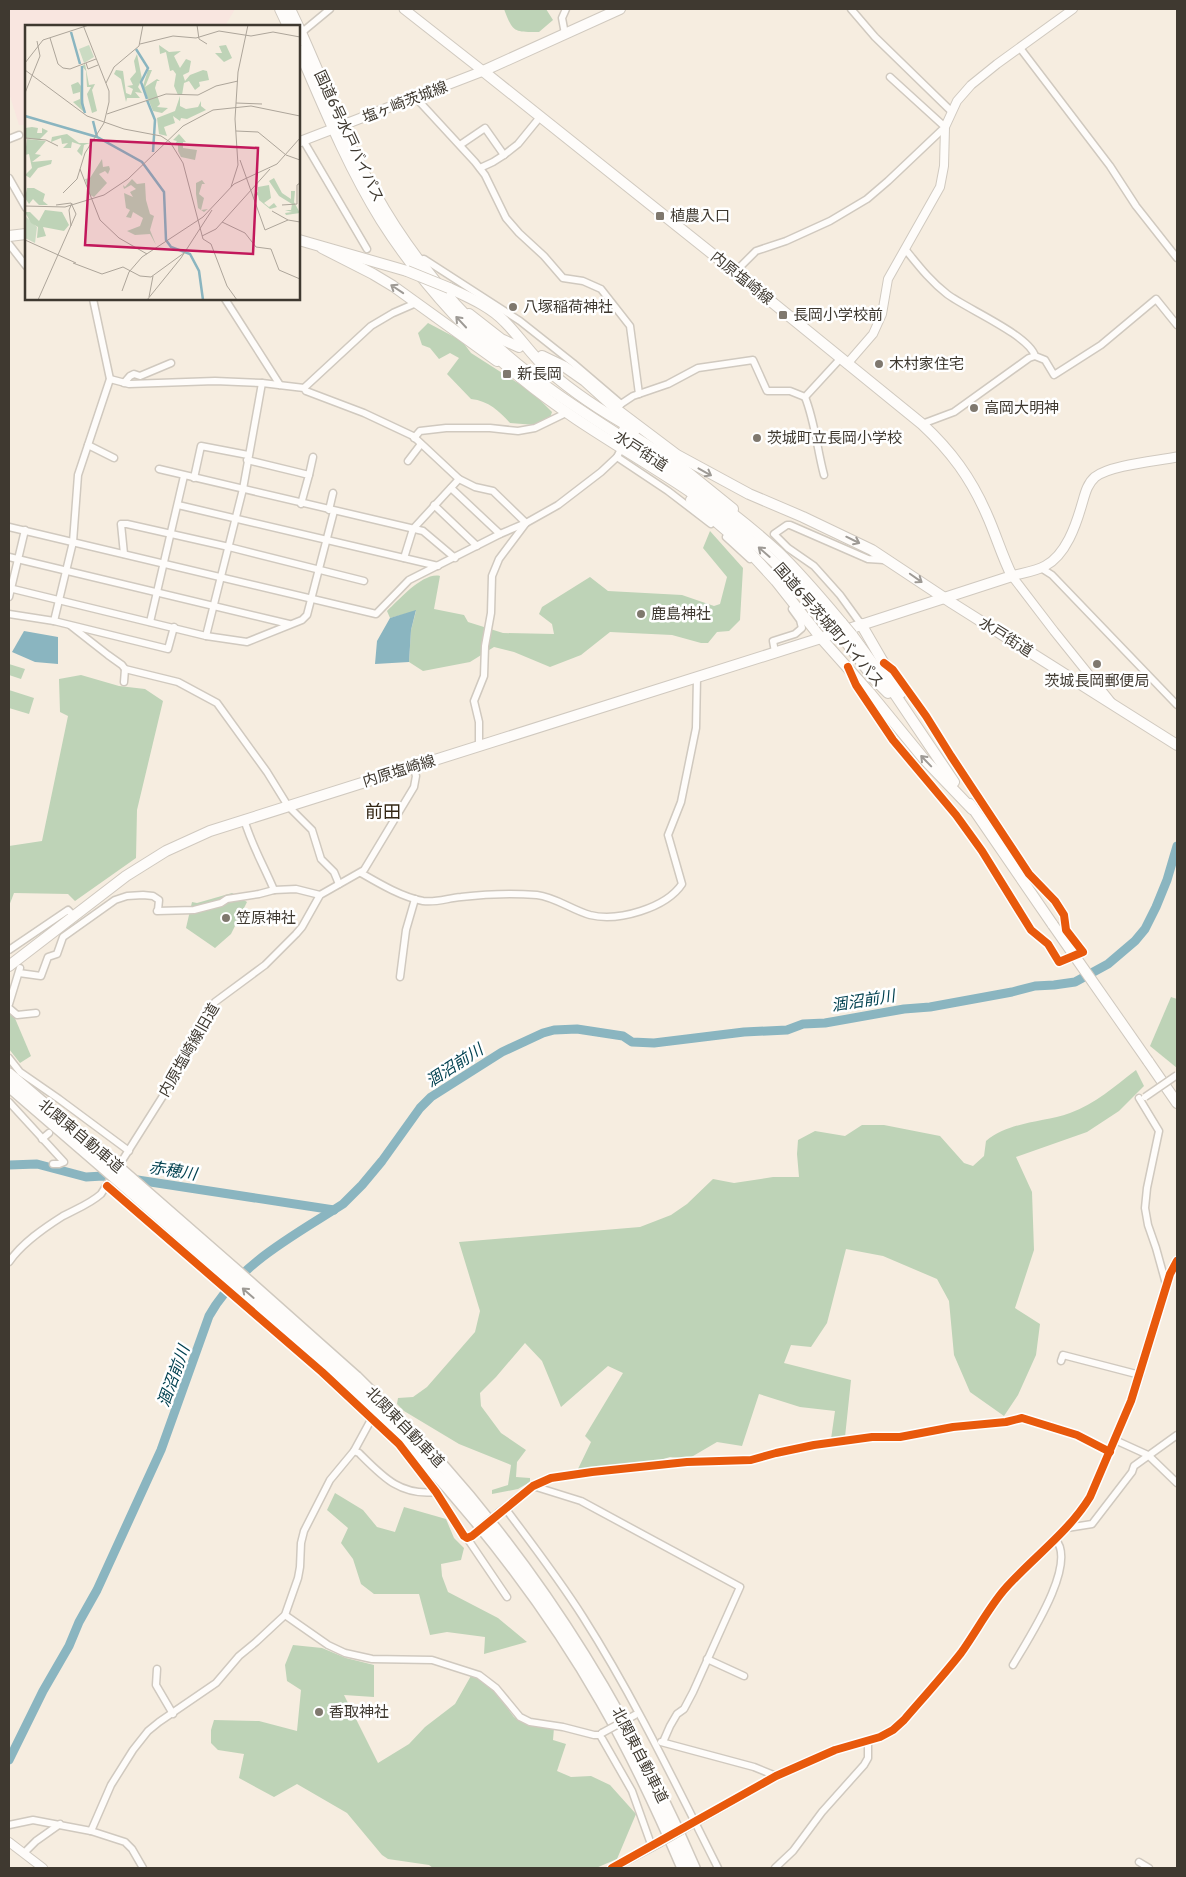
<svg xmlns="http://www.w3.org/2000/svg" width="1186" height="1877" font-family="Cabin,'Noto Sans JP',sans-serif">
<rect width="100%" height="100%" fill="#f6ede0"/>
<!-- commercial -->
<polygon fill="#f9e6e0" points="9,9 235,9 225,26 26,26 26,125 19,125 9,93"/>
<!-- forest -->
<g fill="#bed3b7">
<path d="M504,9H546L553,20L539,32C514,32 513,33 504,9Z"/>
<path d="M428,323L462,341L471,353L532,392L552,412L550,418L535,425L510,423C499,411 489,401 471,399L447,374L459,358L450,353L439,359L430,348L422,345L418,333Z"/>
<path d="M710,531L743,568L740,620L729,631L717,632L708,643H701L672,635L610,632L581,655L550,667L514,652L494,647L470,662L423,671L409,662L411,630L416,611L390,618L387,611C399,600 423,572 440,576L434,609L464,615L468,622L503,633L554,634L552,624L539,614L542,607L590,577L608,591L682,595L714,606L720,604L727,577L703,548Z"/>
<polygon points="9,664 25,669 21,679 9,675"/>
<polygon points="81,675 119,686 145,689 163,701 137,810 136,858 75,901 68,894 14,893 9,906 9,846 42,841 68,716 60,712 59,679"/>
<polygon points="9,690 34,698 29,714 9,708"/>
<polygon points="232,893 247,902 231,934 215,948 186,928 192,902 197,903"/>
<polygon points="1171,997 1177,999 1177,1068 1150,1046"/>
<polygon points="9,1010 14,1016 31,1056 20,1063 9,1049"/>
<path d="M1136,1070L1144,1086L1119,1111L1087,1132L1016,1157L1032,1192L1034,1250L1015,1308L1040,1324L1036,1355L1018,1395L1004,1416L970,1392L954,1355L949,1301L937,1279L883,1256L846,1249L827,1323L811,1347L791,1345L784,1363L851,1380L845,1437L831,1439L835,1411L800,1407L759,1394L742,1446L717,1442L688,1459L670,1457L651,1463L577,1471L591,1442L585,1436L623,1373L608,1366L561,1407L542,1361L525,1343L496,1377L480,1393L481,1406L501,1433L526,1450L517,1462L516,1477L530,1478V1482L518,1489L492,1494V1490L508,1485L511,1465L459,1444L404,1411L397,1404L398,1398L413,1397L427,1387L475,1332L480,1311L459,1242L640,1227L671,1215L687,1204L713,1179L734,1183L773,1177H799L797,1154L798,1140L815,1131L845,1136L862,1125H884L940,1136L964,1163L973,1166L984,1156L986,1141C1010,1121 1042,1123 1070,1113C1095,1104 1115,1086 1136,1070Z"/>
<polygon points="335,1493 363,1510 377,1527 395,1532 404,1507 446,1519 454,1538 464,1548 461,1560 441,1564 442,1576 448,1592 498,1618 527,1642 484,1654 485,1637 447,1632 430,1635 419,1594 374,1594 361,1584 353,1559 341,1543 348,1528 327,1510"/>
<polygon points="293,1645 322,1648 346,1658 374,1665 374,1697 344,1695 378,1763 409,1744 425,1727 455,1704 472,1674 494,1690 514,1717 526,1724 554,1728 553,1740 566,1744 557,1771 571,1777 591,1776 610,1785 636,1814 617,1859 596,1868 433,1868 429,1865 388,1859 382,1855 347,1813 297,1784 274,1797 239,1778 244,1754 218,1750 211,1743 211,1730 214,1720 259,1721 297,1731 301,1690 287,1681 285,1665"/>
</g>
<!-- water -->
<g fill="#8ab5c0">
<polygon points="416,610 411,630 409,662 375,664 377,641 390,618"/>
<polygon points="24,631 58,637 58,664 35,662 12,652"/>
</g>
<g fill="none" stroke-linecap="round" stroke-linejoin="round">
<!-- river -->
<g stroke="#8ab5c0" stroke-width="9">
<polyline points="9,1165 37,1164 86,1177 103,1176 116,1177"/>
<polyline points="131,1179 334,1210"/>
<path d="M9,1760L43,1691L69,1646L79,1622L97,1590L161,1450L209,1316C238,1264 295,1235 343,1204L362,1185L382,1161L420,1108L431,1097L502,1052L543,1033L554,1030L577,1029L623,1036L632,1042L654,1043L744,1032L787,1030L803,1024L825,1023L904,1009L930,1007L1012,992L1035,986L1054,985L1075,982L1108,964L1135,941L1145,929L1156,907L1167,880L1177,846"/>
</g>
<!-- minor casing -->
<g stroke="#d0c9bf" stroke-width="9">
<g id="minor">
<polyline points="851,9 875,37 951,111"/>
<polyline points="301,33 330,9"/>
<polyline points="565,34 562,18 566,9"/>
<polyline points="1020,48 1110,166 1136,206 1177,258"/>
<polyline points="416,98 475,162 485,175 506,218 519,233 544,256 563,278 583,281 601,289 630,326 639,394"/>
<polyline points="9,139 19,135"/>
<polyline points="303,140 367,249"/>
<polyline points="460,145 485,128 504,155 518,144 540,117"/>
<polyline points="480,168 493,162 504,155"/>
<polyline points="9,178 26,208"/>
<polyline points="9,244 26,266"/>
<path d="M905,249C918,265 930,281 947,294C965,308 1029,335 1035,356L1045,360L1054,375L1101,345L1156,299L1177,325"/>
<polyline points="419,260 424,259 520,321 573,363 621,404"/>
<polyline points="735,272 756,251 786,241 830,221 867,199 888,181 945,127 890,77"/>
<polyline points="225,299 280,385"/>
<polyline points="110,379 129,384 215,381 262,383 304,388 306,391 364,413 413,436 459,479 475,487 493,491 526,523"/>
<polyline points="124,383 130,376 134,374 140,376 171,363"/>
<polyline points="304,388 371,326 393,313 416,303"/>
<path d="M805,397C815,422 817,449 824,475"/>
<polyline points="616,409 621,404 633,396 668,384 698,368 753,360 767,391 790,391 805,397 840,359"/>
<polyline points="922,424 954,412 1029,358 1035,356"/>
<polyline points="414,438 420,431 446,428 490,428 518,431 535,428 568,412"/>
<polyline points="88,445 114,458"/>
<polyline points="617,457 668,491 711,524"/>
<polyline points="247,460 309,475 301,504"/>
<polyline points="408,461 421,444"/>
<polyline points="159,469 423,531 455,558"/>
<polyline points="309,475 313,457"/>
<polyline points="194,478 201,446 248,455"/>
<polyline points="451,488 500,534"/>
<polyline points="178,505 438,566"/>
<polyline points="434,505 477,546"/>
<polyline points="329,510 333,493"/>
<polyline points="9,527 376,614 409,580 500,534 526,523 558,505 601,472 617,457 621,449"/>
<polyline points="726,537 750,559"/>
<polyline points="124,554 121,524 127,524 229,547 364,581"/>
<polyline points="9,557 289,624"/>
<polyline points="404,558 413,529 459,479"/>
<polyline points="1041,568 1052,575 1177,705"/>
<polyline points="9,588 206,636 247,642 302,620 307,615 334,511"/>
<polyline points="9,597 25,530"/>
<polyline points="9,614 54,621 168,649 174,627"/>
<polyline points="54,621 73,542 78,475 110,379 93,299"/>
<polyline points="150,622 184,476"/>
<polyline points="861,624 840,595 814,566 788,548 774,534 787,525 790,525 868,559 884,560"/>
<polyline points="71,626 108,655 122,665 125,669 178,682 217,703 267,772 288,806 312,830 321,859 334,872 339,884"/>
<polyline points="206,636 243,489 262,383"/>
<polyline points="775,652 773,641 795,634 802,628 800,620 792,609"/>
<polyline points="853,679 893,740 956,815 982,851 1031,930 1048,944 1059,962 1083,952 1066,930 1064,915 1055,901 1029,874 951,756 926,716 889,667"/>
<polyline points="124,682 125,669"/>
<polyline points="479,746 479,722 474,701 484,676 485,646 491,613 492,576 499,559 526,523"/>
<path d="M244,819C251,844 264,866 274,890"/>
<path d="M361,873C380,884 402,897 423,901C436,903 448,898 461,897C486,894 511,893 537,895C555,897 572,910 590,915C618,922 666,908 682,884L668,835L681,802L696,728L697,677"/>
<polyline points="157,911 194,910 221,903 227,899 259,894 274,890 296,889 320,895"/>
<polyline points="9,950 68,910 74,916"/>
<polyline points="19,973 41,976 48,957 57,954 63,937 115,900 127,896 143,895 153,896 159,900 158,910"/>
<polyline points="400,977 406,930 415,899"/>
<polyline points="9,1004 20,968"/>
<polyline points="9,1008 17,1015 36,1013"/>
<polyline points="9,1058 20,1072 59,1099 129,1151"/>
<polyline points="1139,1098 1159,1131 1147,1188 1145,1208 1148,1225 1156,1248 1166,1284"/>
<polyline points="9,1102 64,1162 59,1164 53,1164"/>
<polyline points="42,1139 49,1133"/>
<path d="M107,1186C172,1242 236,1297 300,1353C333,1382 373,1413 401,1446C425,1474 444,1505 464,1536L467,1538L472,1536"/>
<path d="M9,1262C22,1243 44,1228 63,1216C76,1209 90,1204 101,1194L168,1088L215,1002L265,965L296,934L302,927L320,895L364,870L414,787L416,776L413,766"/>
<polyline points="1061,1361 1063,1355 1140,1375"/>
<polyline points="1115,1440 1148,1455 1177,1483"/>
<path d="M354,1451L359,1453C383,1477 400,1496 436,1492"/>
<polyline points="533,1486 551,1478 592,1472 687,1462 751,1460 776,1453 814,1445 872,1437 900,1437 953,1427 1006,1422 1022,1418 1077,1435 1110,1452"/>
<polyline points="533,1486 581,1501 740,1587 693,1692 684,1709 677,1714 670,1726 663,1742"/>
<path d="M505,1508C532,1544 559,1579 583,1617C634,1697 675,1783 718,1868"/>
<polyline points="1067,1528 1092,1524 1132,1472 1134,1466 1177,1435"/>
<polyline points="467,1538 507,1597"/>
<polyline points="285,1615 328,1645 345,1653 372,1659 432,1660 479,1675 496,1688 520,1717 530,1722 563,1727 594,1735 600,1735 602,1733"/>
<polyline points="707,1659 744,1676"/>
<path d="M1013,1665C1027,1641 1079,1563 1055,1539"/>
<polyline points="157,1669 156,1685 173,1714"/>
<polyline points="600,1735 632,1791 652,1847"/>
<polyline points="661,1742 754,1767 776,1776"/>
<polyline points="9,1825 33,1820 91,1831 125,1842 132,1849 143,1868"/>
<polyline points="91,1831 111,1785 133,1750 148,1731 159,1722 216,1683 239,1656 256,1642 285,1615 298,1578 300,1567 301,1543 304,1531 330,1480 354,1451 372,1418"/>
<polyline points="24,1853 36,1841 60,1824"/>
<polyline points="1139,1862 1149,1868"/>
<polyline points="775,1868 793,1851 822,1812 864,1765 868,1758 868,1741"/>
</g>
</g>
<!-- tertiary casing -->
<g stroke="#d0c9bf" stroke-width="10">
<g id="tertiary">
<polyline points="847,364 873,334 882,314 888,279 940,187 944,166 945,127 957,101 971,85 997,64 1073,9"/>
<polyline points="1012,576 1054,631 1111,702"/>
<polyline points="499,1513 533,1486"/>
<path d="M692,1824L776,1776L835,1750L880,1737L893,1730L904,1720C923,1698 943,1676 961,1653C976,1632 988,1609 1004,1590C1032,1558 1068,1533 1090,1497L1131,1401L1170,1274L1177,1261"/>
<polyline points="9,1842 43,1868"/>
<polyline points="612,1868 659,1843"/>
</g>
</g>
<!-- secondary casing -->
<g stroke="#d0c9bf" stroke-width="11">
<g id="secondary">
<polyline points="299,142 483,71 404,9"/>
<path d="M1012,576C1023,573 1036,571 1045,566C1066,555 1076,525 1082,504C1085,494 1087,484 1095,477C1110,465 1157,461 1177,457"/>
</g>
</g>
<!-- primary casing -->
<g stroke="#d0c9bf" stroke-width="12">
<g id="primary">
<polyline points="9,236 26,234"/>
<polyline points="299,240 407,271"/>
<polyline points="322,248 373,274 393,286 497,361"/>
<path d="M449,288C468,297 490,306 505,322C520,337 532,356 549,371C576,395 603,412 635,430"/>
<polyline points="469,314 501,339 519,347"/>
<polyline points="542,356 565,367 585,381 616,409 677,455 749,494 803,517 872,550 952,603 1177,745"/>
<polyline points="624,430 681,467 733,509"/>
<path d="M9,966L126,876L166,851L210,831L821,638L1012,576C1002,556 996,535 987,515C971,478 951,451 922,424L735,272L483,71L620,9"/>
</g>
</g>
<!-- trunk casing -->
<g stroke="#d0c9bf" stroke-width="12">
<g id="trunk">
<polyline points="280,9 288,26"/>
<polyline points="290,9 298,26"/>
<path d="M299,28C324,83 345,141 375,193C407,251 452,305 501,350C559,402 628,438 691,483C721,504 751,527 778,552C801,574 821,598 842,623"/>
<path d="M299,50C324,108 348,167 381,220C419,280 468,334 522,379C574,422 634,454 689,491C744,529 790,575 833,625"/>
<polyline points="691,500 743,545 776,581 821,638 870,693 924,759 972,809"/>
<polyline points="861,624 901,693"/>
<polyline points="852,635 892,690 954,782"/>
<polyline points="843,638 875,680 888,693"/>
<polyline points="970,804 1053,925"/>
<polyline points="1148,1061 1177,1103"/>
</g>
</g>
<!-- motorway casing -->
<g stroke="#d0c9bf" stroke-width="14">
<g id="motorway">
<polyline points="9,1074 112,1162"/>
<polyline points="9,1086 104,1168"/>
<path d="M356,1377C385,1406 414,1434 441,1464C548,1584 631,1721 694,1868"/>
<path d="M350,1384C447,1479 534,1583 602,1702C633,1756 659,1812 683,1868"/>
</g>
</g>
<!-- minor -->
<use href="#minor" stroke="#fefcfa" stroke-width="6"/>
<!-- tertiary -->
<use href="#tertiary" stroke="#fefcfa" stroke-width="8"/>
<!-- secondary -->
<use href="#secondary" stroke="#fefcfa" stroke-width="9"/>
<!-- primary -->
<use href="#primary" stroke="#fefcfa" stroke-width="10"/>
<!-- trunk -->
<use href="#trunk" stroke="#fefcfa" stroke-width="10"/>
<!-- motorway -->
<use href="#motorway" stroke="#fefcfa" stroke-width="11"/>
<!-- minor-bridge casing -->
<g stroke="#d0c9bf" stroke-width="9" stroke-linecap="butt">
<g id="minor-bridge">
<polyline points="1145,1097 1177,1075"/>
<polyline points="602,1733 635,1715"/>
</g>
</g>
<!-- tertiary-bridge casing -->
<g stroke="#d0c9bf" stroke-width="10" stroke-linecap="butt">
<g id="tertiary-bridge">
<polyline points="472,1536 499,1513"/>
<polyline points="659,1843 692,1824"/>
</g>
</g>
<!-- primary-bridge casing -->
<g stroke="#d0c9bf" stroke-width="12" stroke-linecap="butt">
<polyline id="primary-bridge" points="407,271 449,288"/>
</g>
<!-- trunk-bridge casing -->
<g stroke="#d0c9bf" stroke-width="12" stroke-linecap="butt">
<g id="trunk-bridge">
<polyline points="842,623 852,635"/>
<polyline points="833,625 843,638"/>
<polyline points="1053,925 1148,1061"/>
</g>
</g>
<!-- motorway-bridge casing -->
<g stroke="#d0c9bf" stroke-width="14" stroke-linecap="butt">
<g id="motorway-bridge">
<polyline points="112,1162 239,1273 356,1377"/>
<polyline points="104,1168 350,1384"/>
</g>
</g>
<!-- minor-bridge -->
<use href="#minor-bridge" stroke="#fefcfa" stroke-width="6"/>
<!-- tertiary-bridge -->
<use href="#tertiary-bridge" stroke="#fefcfa" stroke-width="8"/>
<!-- primary-bridge -->
<use href="#primary-bridge" stroke="#fefcfa" stroke-width="10"/>
<!-- trunk-bridge -->
<use href="#trunk-bridge" stroke="#fefcfa" stroke-width="10"/>
<!-- motorway-bridge -->
<use href="#motorway-bridge" stroke="#fefcfa" stroke-width="11"/>
<!-- cycleway casing -->
<g stroke="#fff" stroke-width="11">
<g id="cycleway">
<polyline points="848,667 856,685 893,740 956,815 982,851 1031,930 1048,944 1059,962 1083,952 1066,930 1064,915 1055,901 1029,874 951,756 926,716 893,670 884,663"/>
<polyline points="107,1186 322,1372 399,1444 436,1492 464,1536 467,1538 472,1536 533,1486 551,1478 592,1472 687,1462 751,1460 776,1453 814,1445 872,1437 900,1437 953,1427 1006,1422 1022,1418 1077,1435 1110,1452"/>
<path d="M612,1868L776,1776L835,1750L880,1737L893,1730L904,1720C923,1698 943,1676 961,1653C976,1632 988,1609 1004,1590C1032,1558 1068,1533 1090,1497L1131,1401L1170,1274L1177,1261"/>
</g>
</g>
<!-- cycleway -->
<use href="#cycleway" stroke="#e8590c" stroke-width="8"/>
</g>
<!-- one-way arrows -->
<defs><path id="oneway-shaft" d="M-6 0H5M1.5-3L5.5 0L1.5 3" fill="none" stroke-width="1.6" stroke-linecap="round" stroke-linejoin="round" transform="scale(1.25)"/></defs>
<g stroke="#9e9a95">
<use href="#oneway-shaft" transform="translate(397 289) rotate(-146)"/>
<use href="#oneway-shaft" transform="translate(461 322) rotate(-133)"/>
<use href="#oneway-shaft" transform="translate(705 472) rotate(29)"/>
<use href="#oneway-shaft" transform="translate(853 540) rotate(26)"/>
<use href="#oneway-shaft" transform="translate(764 552) rotate(-139)"/>
<use href="#oneway-shaft" transform="translate(916 578) rotate(35)"/>
<use href="#oneway-shaft" transform="translate(926 761) rotate(-134)"/>
<use href="#oneway-shaft" transform="translate(248 1293) rotate(-139)"/>
</g>
<!-- markers -->
<g fill="#7f786e" stroke="#fff" stroke-width="2">
<rect x="655" y="211" width="10" height="10" rx="2.5"/>
<circle cx="513" cy="307" r="5"/>
<rect x="778" y="310" width="10" height="10" rx="2.5"/>
<circle cx="879" cy="364" r="5"/>
<rect x="502" y="369" width="10" height="10" rx="2.5"/>
<circle cx="974" cy="408" r="5"/>
<circle cx="757" cy="438" r="5"/>
<circle cx="641" cy="614" r="5"/>
<circle cx="1097" cy="664" r="5"/>
<circle cx="226" cy="918" r="5"/>
<circle cx="319" cy="1712" r="5"/>
</g>
<g text-anchor="middle" stroke-width="5" stroke-linejoin="round" paint-order="stroke">
<!-- street labels -->
<g font-size="15" fill="#3f3930" stroke="#fff">
<text transform="translate(405 102) rotate(-21)" y="5">塩ヶ崎茨城線</text>
<text transform="translate(349 136) rotate(65)" y="5">国道6号水戸バイパス</text>
<text transform="translate(742 278) rotate(39)" y="5">内原塩崎線</text>
<text transform="translate(641 451) rotate(33)" y="5">水戸街道</text>
<text transform="translate(829 625) rotate(49)" y="5">国道6号茨城町バイパス</text>
<text transform="translate(1006 637) rotate(32)" y="5">水戸街道</text>
<text transform="translate(399 771) rotate(-17)" y="5">内原塩崎線</text>
<text transform="translate(189 1050) rotate(-60)" y="5">内原塩崎線旧道</text>
<text transform="translate(81 1136) rotate(40)" y="5">北関東自動車道</text>
<text transform="translate(405 1427) rotate(46)" y="5">北関東自動車道</text>
<text transform="translate(640 1755) rotate(63)" y="5">北関東自動車道</text>
</g>
<!-- poi labels -->
<g font-size="15" fill="#3f3930" stroke="#fff" text-anchor="start">
<text x="670" y="221">植農入口</text>
<text x="523" y="312">八塚稲荷神社</text>
<text x="793" y="320">長岡小学校前</text>
<text x="889" y="369">木村家住宅</text>
<text x="517" y="379">新長岡</text>
<text x="984" y="413">高岡大明神</text>
<text x="767" y="443">茨城町立長岡小学校</text>
<text x="651" y="619">鹿島神社</text>
<text x="1097" y="686" text-anchor="middle">茨城長岡郵便局</text>
<text x="236" y="923">笠原神社</text>
<text x="329" y="1717">香取神社</text>
</g>
<!-- water labels -->
<g font-size="16" font-style="italic" fill="#034251" stroke="#fff">
<text transform="translate(863 1000) rotate(-9)" y="6">涸沼前川</text>
<text transform="translate(454 1065) rotate(-33)" y="6">涸沼前川</text>
<text transform="translate(173 1170) rotate(9)" y="6">赤穂川</text>
<text transform="translate(173 1376) rotate(-70)" y="6">涸沼前川</text>
</g>
<!-- quarter labels -->
<g font-size="18" fill="#342815" stroke="#fff">
<text x="383" y="818">前田</text>
</g>
</g>
<!-- overview -->
<g transform="translate(25 25)">
<rect width="275" height="275" fill="#f6ede0"/>
<path d="M64,20L69,32L59,38L54,24ZM0,191L12,202L10,218L0,213Z" fill="#cbdbc3"/>
<path d="M134,20L144,27L156,26L149,31L155,43L161,34L166,36L164,47L158,50L160,56L165,50L178,45L182,46L184,55L174,57L175,61L170,65L164,56L159,58L157,70H153L149,61L151,49L148,45L145,46L141,27L135,29ZM201,20L207,33L199,37L190,28H197L194,21ZM112,29L117,54L113,62L117,68L110,67L115,73H102L101,77L96,54L89,49L91,45L98,46L101,68L106,70L108,64L102,61L108,60L105,54L111,47L109,36ZM60,39L64,60L70,59L67,65L72,86L67,88L62,69L66,62H62L61,46L57,41ZM123,45H127L120,62L132,54L135,56H132L130,63L135,79L132,82L143,83L137,88L128,86L118,61ZM53,57L56,61L60,88L48,77L55,74V67L48,69L46,60ZM155,71V81L161,84L173,82L176,76V81L181,85L162,94L156,93L155,96L148,91L150,98L139,102L142,111L134,109L132,93L150,86ZM7,102L13,103L12,108H17V103L23,106L14,115L0,113V103ZM42,109L54,118H65L59,120L57,131L52,126L56,120L47,117L46,123H38L43,118L37,119L36,113L26,117L27,112ZM154,109L161,117H158V123L172,125L170,135L156,132L153,126V120H149L152,116L148,115ZM2,114L21,116L10,129L16,130L7,137L27,135L26,139L13,143L5,153L0,150L7,143L4,129L0,130ZM77,134L78,142L84,141L85,144L83,149L80,146L74,149L82,158L69,172L65,170L60,154L65,153ZM249,153L257,168L266,174V166H270L269,177L275,188L261,190L260,188L267,187L260,185H266L267,179L254,171L244,156ZM107,154L112,159L120,158L121,175L125,189L129,191L125,205L131,220L125,209L110,210L102,206L115,201L118,193L108,187L106,193L101,192L105,185L101,183L99,168L108,172L105,167L111,164L106,160L99,164L98,160L100,162ZM177,155L180,159H177L174,169L179,173L176,185L183,184L179,187L173,183L171,169V158ZM244,160L246,173L239,178L244,182L249,178L252,182L245,184L234,175L233,170L229,173V169L233,167V162ZM2,163H9L20,169L18,176L23,180H14L8,174L4,179L0,173ZM20,185L37,187L44,200L39,206L18,202L21,211L12,213L13,202L6,198L0,187H5L14,196Z" fill="#bed3b7"/>
<path fill="none" stroke="#8ab5c0" stroke-width="2.5" d="M46,7L55,39M111,24L123,43L116,57L122,74M57,41V78L60,88M122,75L130,95L128,127M0,91L72,112L117,137L139,167L141,215L146,222L165,229L174,246L178,275M68,96L72,112"/>
<path fill="none" stroke="#ada59a" stroke-width="1" d="M172,0L174,14L182,19M25,13L33,39L38,43L45,44L71,34M115,19L148,11L171,13L194,6L226,11L248,7L275,12M0,38L18,15L64,0M61,38L63,44L73,40M0,45L62,91L99,104L136,111L145,117L158,138L178,214L186,219L202,261L212,275M81,58L89,42L114,21L118,0M0,68L15,31L12,16M211,78L237,79M82,89L141,69L173,70L191,61L213,56M211,106L233,107L261,130L275,135M0,113L21,115L33,121M215,135L240,205L263,195L275,197M55,144L75,195L94,213L122,229M206,162L213,140L210,94L213,47L223,0M38,168L52,154L60,128L79,98L84,77V66L58,0M257,180L272,179V160L275,158M0,181L40,182L79,170L103,154L158,101L188,85L226,81L275,91M247,186L263,195M197,197L220,208L231,222L246,224L254,245L275,254M46,201L44,185L47,178M177,211L191,204L245,144M0,215L51,238M48,238L77,249L98,242L115,251L126,252L159,228M97,266L104,247L117,232L178,192L209,159L252,139L275,113M124,272L128,251M13,275L51,189L46,178L31,180M122,275L156,233L187,185"/>
<path fill="#c2185b" fill-opacity="0.15" stroke="#c2185b" stroke-width="2.5" d="M66,115L233,123L228,229L60,220Z"/>
<rect width="275" height="275" fill="none" stroke="#3f3930" stroke-width="2.5"/>
</g>
<!-- border -->
<rect width="1186" height="1877" fill="none" stroke="#3f3930" stroke-width="20"/>
</svg>
